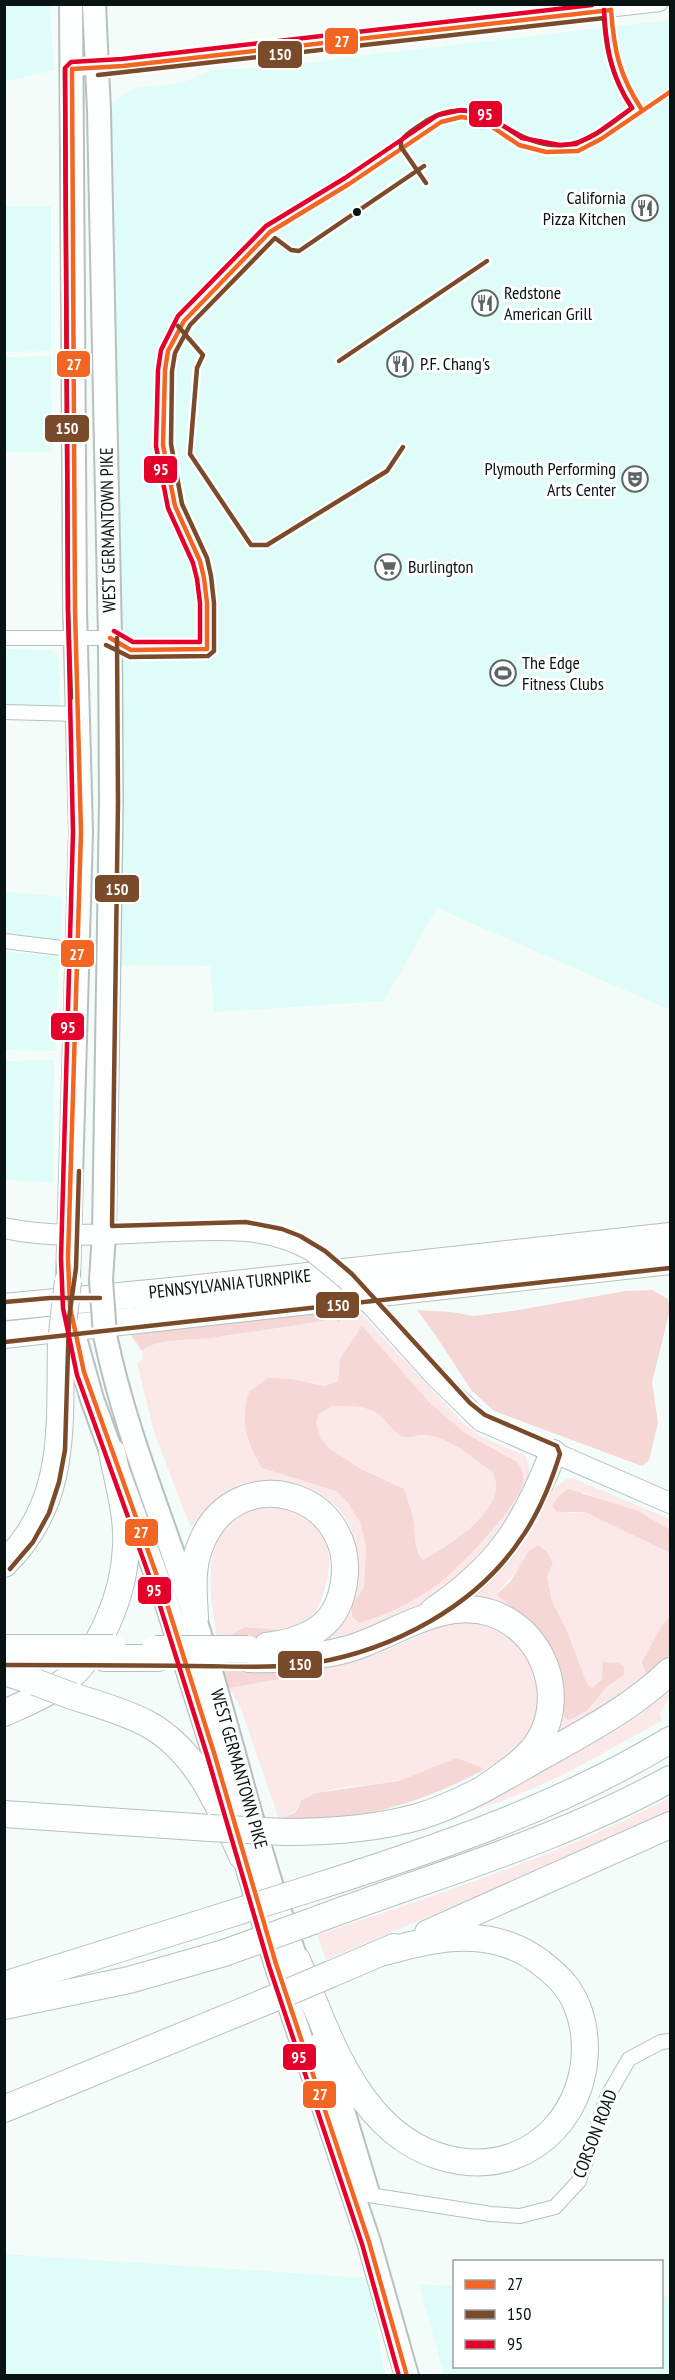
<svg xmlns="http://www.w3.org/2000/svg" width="675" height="2380" font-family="'PT Sans Narrow',sans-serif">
<rect width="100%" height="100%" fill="#f4fcfa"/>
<!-- built -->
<g fill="#dffcf8">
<polygon points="5,4 50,5 54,70 5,82"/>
<polygon points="670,20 670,1010 437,908 384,1001 214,1012 210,966 109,965 99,111 135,88 181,83 211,70 279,67 375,54"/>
<polygon points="4,206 51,206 51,351 5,352"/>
<polygon points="51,356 52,452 5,452 5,357"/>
<polygon points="5,649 46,650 53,651 58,656 60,706 5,706"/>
<polygon points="5,891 62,897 61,941 5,933"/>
<polygon points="5,951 59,957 55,1051 5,1050"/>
<polygon points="54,1060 53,1183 5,1180 5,1061"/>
<polygon points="4,2254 368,2278 385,2375 5,2375"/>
<polygon points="419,2284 454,2286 454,2366 662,2366 662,2296 670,2297 670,2375 444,2375"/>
</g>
<!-- green -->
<g fill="#fae9e8" fill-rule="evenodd">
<path d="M350,1307L358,1310L463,1423L482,1437L524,1455C550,1486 466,1569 444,1589C433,1598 418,1608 406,1614C377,1629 345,1637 314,1645C324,1635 339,1625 346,1612C356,1596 360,1574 357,1555C355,1544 353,1530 347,1520C323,1482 261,1468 224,1494C212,1502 201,1515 192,1526H190L154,1432L137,1363L143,1359L142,1351C160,1337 188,1341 210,1338C252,1332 294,1326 335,1319ZM362,1327L431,1404L465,1433L516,1460L473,1552L352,1605L364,1587L366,1546L360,1522L348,1503L336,1491L262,1468L246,1437L312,1382L325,1386L338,1381L340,1359Z"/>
<path d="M332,1406C348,1406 363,1405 377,1413C387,1419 394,1436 405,1437C411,1438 418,1435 424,1435C451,1438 473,1457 494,1472C494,1477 496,1482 496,1486C497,1517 446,1545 424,1560C413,1549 416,1532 413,1518C411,1508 407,1499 404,1489L361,1469L329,1448L321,1439L316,1422L319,1414Z"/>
<path d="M572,1478L670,1519V1530L583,1492L569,1513L585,1512L670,1553V1616C653,1634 658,1656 647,1676C638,1692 575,1724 557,1735L554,1732L556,1673L472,1600L495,1576L524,1540L552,1490L566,1479ZM538,1545L547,1552L553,1563L547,1577L552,1602L587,1684L592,1688L602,1679L609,1661L624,1667V1675L607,1687L588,1711L571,1720C565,1700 560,1664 551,1647C538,1624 517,1610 496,1595Z"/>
<path d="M262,1507C272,1507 281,1507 290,1509C324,1518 335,1554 326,1584C324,1592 321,1603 316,1610C310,1618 299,1625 291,1631L245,1627L218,1643C212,1605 200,1554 230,1523C233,1520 236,1516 240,1514C247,1511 255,1509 262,1507Z"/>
<path d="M463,1620C478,1622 494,1626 507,1634C512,1637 516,1643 520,1648C540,1674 546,1715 523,1742C512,1755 499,1761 485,1769L457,1759C439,1766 420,1775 401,1780C373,1788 307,1782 295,1812L279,1819L241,1709L229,1688L280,1679L278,1672C310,1670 342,1665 373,1655C404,1645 431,1627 463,1620Z"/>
<polygon points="670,1681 670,1696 660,1713 662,1721 561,1776 510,1798 447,1819"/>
<path d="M670,1798V1814L326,1960L317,1935C438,1894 558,1856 670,1798Z"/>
</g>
<!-- forest -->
<g fill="#f5d7d5" fill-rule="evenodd">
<polygon points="652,1290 668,1299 670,1310 652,1382 658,1423 649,1460 642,1466 494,1411 472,1391 434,1333 417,1310 451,1312 474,1316 519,1310 625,1291"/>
<path d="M350,1307L339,1322L335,1319C293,1326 252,1332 210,1338C188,1341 160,1337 142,1351L128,1331Z"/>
<path d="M362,1326L431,1404L465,1433L516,1461C521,1466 524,1474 523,1482C520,1505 455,1573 434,1587C411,1603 386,1615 359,1623L352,1616V1605L364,1587L366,1546L360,1522L348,1503L336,1491L262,1468C246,1442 240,1422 249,1392L267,1378L292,1379L325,1386L338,1381L340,1359ZM332,1406C348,1406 363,1405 377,1413C387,1419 394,1436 405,1437C411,1438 418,1435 424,1435C451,1437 472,1458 493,1472C494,1476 496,1481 496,1486C497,1516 446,1547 423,1560C413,1549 416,1532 413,1518C411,1508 407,1499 404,1489L361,1469L329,1448L321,1439L316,1422L319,1414Z"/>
<polygon points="568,1489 638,1511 670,1530 670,1553 585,1512 557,1512 552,1506 559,1496"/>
<path d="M538,1545L547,1552L553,1563L547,1577L552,1602L566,1629L587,1684L592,1688L602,1679L603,1662L618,1663L624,1667V1675L607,1687L587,1711L570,1720L566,1719C560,1709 561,1691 559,1678C553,1636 529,1618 496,1595L510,1582L529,1551Z"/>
<polygon points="670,1616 670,1655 647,1677 642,1662 662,1625"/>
<polygon points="245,1627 291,1631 259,1640 218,1643"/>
<path d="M220,1664C239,1664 258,1671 278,1672L280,1679L229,1688Z"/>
<path d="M457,1758L485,1769C421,1804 352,1824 279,1819L295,1813L302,1800L316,1793L399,1781Z"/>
</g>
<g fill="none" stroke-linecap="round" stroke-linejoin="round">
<!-- street casing -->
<g stroke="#b6c1bf" stroke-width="16">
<g id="street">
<polyline points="72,69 123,66 660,4"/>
<polyline points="4,638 110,638"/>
<polyline points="4,712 78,714"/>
<polyline points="4,941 78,950"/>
<polyline points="369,2195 491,2214 520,2216 555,2207 579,2181 607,2097 629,2059 661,2042 670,2041"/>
</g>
</g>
<!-- secondary casing -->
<g stroke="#b6c1bf" stroke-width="22">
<g id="secondary">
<path d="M4,1228C59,1240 119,1233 174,1231C223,1229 268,1226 312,1251"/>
<polyline points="372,1306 435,1376 481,1421 670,1503"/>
</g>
</g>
<!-- primary casing -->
<g stroke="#b6c1bf" stroke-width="26">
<g id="primary">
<polyline points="94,4 99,111 110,638 111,802 104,1234 101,1280"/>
<polyline points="68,1281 81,832 75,610 71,4"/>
<path d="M105,1335C125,1432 164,1522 194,1616C223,1706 244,1797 272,1887C281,1918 293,1947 302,1978"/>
<polyline points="75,1338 92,1399 167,1604 214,1753 276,1964 369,2242 407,2376"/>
<polyline points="322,2041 367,2190"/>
</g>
</g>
<!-- highway casing -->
<g stroke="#b6c1bf" stroke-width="28">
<g id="highway">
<polyline points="4,1307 171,1291 670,1236"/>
<polyline points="4,1335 670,1261"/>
<path d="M4,1564C69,1501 59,1424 61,1342"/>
<path d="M433,1611C499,1566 524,1526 553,1453"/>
<path d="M195,1618C194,1596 191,1570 199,1549C232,1452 370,1493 341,1596C331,1631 299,1642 267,1646"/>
<polyline points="4,1648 67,1648"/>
<polyline points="104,1658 158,1658"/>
<path d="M249,1659C282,1660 316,1658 348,1649C394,1636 441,1597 491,1613C541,1629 567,1692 540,1739C528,1760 505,1773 486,1787"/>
<polyline points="4,1672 35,1682"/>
<path d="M72,1696C97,1704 123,1711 146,1723C197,1750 219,1806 242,1856"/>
<path d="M4,1713C24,1704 44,1696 61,1684C100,1656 124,1594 126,1547C128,1516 118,1483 112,1452"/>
<polyline points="4,1814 210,1828"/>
<path d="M285,1832C331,1832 377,1829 421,1816C462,1803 500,1780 537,1759C583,1733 632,1708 670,1671"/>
<path d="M303,1891C430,1851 556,1809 670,1740"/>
<path d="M313,1921C433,1876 558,1841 670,1779"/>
<polyline points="428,1933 670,1825"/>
<path d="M297,1960C319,2012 337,2070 375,2113C397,2138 426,2156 459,2161C536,2173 593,2107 584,2033C582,2016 575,1997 564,1984C557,1975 549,1969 540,1962C522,1948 497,1939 473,1938C441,1936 411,1945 380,1953"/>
<polyline points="331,1974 394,1947"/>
<polyline points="4,1985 211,1920"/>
<polyline points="4,2006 129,1980 224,1953"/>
<polyline points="4,2109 267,2001"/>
</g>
</g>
<!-- street -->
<use href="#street" stroke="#fdfffe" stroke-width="14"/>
<!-- secondary -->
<use href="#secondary" stroke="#fdfffe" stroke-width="20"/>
<!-- primary -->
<use href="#primary" stroke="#fdfffe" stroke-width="22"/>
<!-- highway -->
<use href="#highway" stroke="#fdfffe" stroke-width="26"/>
<!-- secondary-bridge casing -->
<g stroke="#b6c1bf" stroke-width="22" stroke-linecap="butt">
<polyline id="secondary-bridge" points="312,1251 346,1279 372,1306"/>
</g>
<!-- primary-bridge casing -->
<g stroke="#b6c1bf" stroke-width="26" stroke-linecap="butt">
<polyline id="primary-bridge" points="101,1280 105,1335"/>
</g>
<!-- highway-bridge casing -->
<g stroke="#b6c1bf" stroke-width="28" stroke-linecap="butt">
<g id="highway-bridge">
<polyline points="61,1342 68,1281"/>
<polyline points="67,1648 113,1648"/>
<polyline points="155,1649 248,1649"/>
<polyline points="35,1682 72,1696"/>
<polyline points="210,1828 285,1832"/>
<polyline points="211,1920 303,1891"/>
<polyline points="224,1953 313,1921"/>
<polyline points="267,2001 331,1974"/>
</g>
</g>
<!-- secondary-bridge -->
<use href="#secondary-bridge" stroke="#fdfffe" stroke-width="20"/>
<!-- primary-bridge -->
<use href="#primary-bridge" stroke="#fdfffe" stroke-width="22"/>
<!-- highway-bridge -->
<use href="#highway-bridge" stroke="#fdfffe" stroke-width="26"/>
<!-- bus-1 casing -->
<g stroke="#fff" stroke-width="9">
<g id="bus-1">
<path d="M611,10C614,51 619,75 642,110"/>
<polyline points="72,69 75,610 81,832 68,1258 70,1307 84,1372 167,1604 214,1753 276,1964 369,2242 407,2376"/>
<polyline points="72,69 123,66 611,10"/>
<polyline points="110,638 131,650 207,649 207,603 204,578 200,561 175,506 163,445 165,370 168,351 184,321 270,232 349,184 441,122 461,117 482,120 519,145 546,152 578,151 601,139 670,92"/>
</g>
</g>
<!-- bus-2 casing -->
<g stroke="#fff" stroke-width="9">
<g id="bus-2">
<polyline points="65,69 68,610 71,698"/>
<path d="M98,75L604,18C606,52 613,79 632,108C612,123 590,143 564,145C508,150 483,86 426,121C418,127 406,133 401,141V147L426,183"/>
<polyline points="178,326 203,355 197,368 190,454 251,545 267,545 387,471 403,447"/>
<polyline points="339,361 487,261"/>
<polyline points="106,645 130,657 208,656 214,651 214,603 211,576 207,558 182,504 171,444 172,371 175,353 190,325 275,238 291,250 299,251 424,166"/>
<polyline points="5,1302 50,1298 100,1298"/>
<polyline points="5,1342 670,1268"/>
<polyline points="10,1569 33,1542 49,1513 59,1482 65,1450 69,1318 76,1268 79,1171"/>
<path d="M4,1665C67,1665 129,1665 191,1666C232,1666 273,1669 314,1663C392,1650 475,1607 520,1540C538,1515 551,1483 560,1454L557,1446L485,1415L470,1403L352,1274L325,1251L300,1236L282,1229L246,1222L112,1226L118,802L117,638"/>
</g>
</g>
<!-- bus-3 casing -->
<g stroke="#fff" stroke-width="9">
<g id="bus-3">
<path d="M114,631L133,642H200V603L197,579L193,563L168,508L156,446L158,370L161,350L178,316L266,226L345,178L438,115L461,110L484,113L522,138L560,145L576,144L597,133L632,108C611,77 606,47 604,10"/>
<polyline points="399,2376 362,2244 269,1966 207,1755 160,1606 77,1375 63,1308 61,1258 73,832 68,610 65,68 71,62 122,59 592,5"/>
</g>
</g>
<!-- bus-1 -->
<use href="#bus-1" stroke="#f26522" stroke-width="4.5"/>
<!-- bus-2 -->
<use href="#bus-2" stroke="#7a4b2a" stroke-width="4.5"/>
<!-- bus-3 -->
<use href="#bus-3" stroke="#e4002b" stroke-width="4.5"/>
</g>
<!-- icons -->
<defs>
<g id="restaurant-ring" transform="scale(1.35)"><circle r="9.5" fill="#fff" stroke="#5a6564" stroke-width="1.5"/><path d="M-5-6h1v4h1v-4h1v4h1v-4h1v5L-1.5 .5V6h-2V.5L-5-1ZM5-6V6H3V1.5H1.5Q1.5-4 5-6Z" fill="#5a6564"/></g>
<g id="theatre-ring" transform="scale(1.35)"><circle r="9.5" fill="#fff" stroke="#5a6564" stroke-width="1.5"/><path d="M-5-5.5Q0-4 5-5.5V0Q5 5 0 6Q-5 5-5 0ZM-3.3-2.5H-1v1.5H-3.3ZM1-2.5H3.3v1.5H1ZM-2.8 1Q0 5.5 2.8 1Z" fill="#5a6564"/></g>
<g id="supermarket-ring" transform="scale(1.35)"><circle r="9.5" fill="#fff" stroke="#5a6564" stroke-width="1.5"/><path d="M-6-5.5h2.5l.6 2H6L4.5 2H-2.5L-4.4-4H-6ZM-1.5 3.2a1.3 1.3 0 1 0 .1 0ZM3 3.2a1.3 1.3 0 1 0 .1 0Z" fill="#5a6564"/></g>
<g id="stadium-ring" transform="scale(1.35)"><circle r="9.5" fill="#fff" stroke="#5a6564" stroke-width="1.5"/><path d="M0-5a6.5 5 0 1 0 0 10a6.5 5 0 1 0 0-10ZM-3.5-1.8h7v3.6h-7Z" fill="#5a6564"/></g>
</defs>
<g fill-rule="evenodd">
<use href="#restaurant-ring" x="645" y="208"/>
<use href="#restaurant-ring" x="485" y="303"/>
<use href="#restaurant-ring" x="400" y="364"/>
<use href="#theatre-ring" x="635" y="479"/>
<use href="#supermarket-ring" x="388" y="567"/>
<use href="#stadium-ring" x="503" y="673"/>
</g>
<!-- markers -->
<circle fill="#071413" stroke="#fff" stroke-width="2" cx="357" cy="212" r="5"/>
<g text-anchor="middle" stroke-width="6" stroke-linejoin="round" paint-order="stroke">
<!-- poi labels -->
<g font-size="18" fill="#071413" stroke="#fff" text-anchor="start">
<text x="626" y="204" text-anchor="end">California<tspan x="626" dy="21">Pizza Kitchen</tspan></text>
<text x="504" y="299">Redstone<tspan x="504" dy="21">American Grill</tspan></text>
<text x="420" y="370">P.F. Chang's</text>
<text x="616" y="475" text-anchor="end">Plymouth Performing<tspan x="616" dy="21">Arts Center</tspan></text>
<text x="408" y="573">Burlington</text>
<text x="522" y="669">The Edge<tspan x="522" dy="21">Fitness Clubs</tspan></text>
</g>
<!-- street labels -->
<g font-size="18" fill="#071413" stroke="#fff">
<text transform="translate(108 530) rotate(-91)" y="6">WEST GERMANTOWN PIKE</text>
<text transform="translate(230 1284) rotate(-6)" y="6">PENNSYLVANIA TURNPIKE</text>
<text transform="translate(239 1769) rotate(74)" y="6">WEST GERMANTOWN PIKE</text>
<text transform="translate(595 2134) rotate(-69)" y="6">CORSON ROAD</text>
</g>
</g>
<g stroke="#fff" stroke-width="2">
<rect x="324" y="27" width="35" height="28" rx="6" fill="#f26522"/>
<rect x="257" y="40" width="46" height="29" rx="6" fill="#7a4b2a"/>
<rect x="468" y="100" width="35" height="28" rx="6" fill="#e4002b"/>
<rect x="56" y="350" width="35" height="28" rx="6" fill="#f26522"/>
<rect x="44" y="414" width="46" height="29" rx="6" fill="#7a4b2a"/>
<rect x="143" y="455" width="35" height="29" rx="6" fill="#e4002b"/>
<rect x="94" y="874" width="46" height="29" rx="6" fill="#7a4b2a"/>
<rect x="60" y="939" width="35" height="29" rx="6" fill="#f26522"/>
<rect x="50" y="1012" width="35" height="29" rx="6" fill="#e4002b"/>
<rect x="315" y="1291" width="45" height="28" rx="6" fill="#7a4b2a"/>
<rect x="124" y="1518" width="35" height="29" rx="6" fill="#f26522"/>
<rect x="137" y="1576" width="35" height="29" rx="6" fill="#e4002b"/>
<rect x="277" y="1650" width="46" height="29" rx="6" fill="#7a4b2a"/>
<rect x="282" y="2043" width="35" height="28" rx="6" fill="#e4002b"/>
<rect x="302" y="2080" width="35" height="29" rx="6" fill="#f26522"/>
</g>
<g font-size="16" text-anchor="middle" font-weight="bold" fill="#fff">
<text x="342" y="47">27</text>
<text x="280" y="60">150</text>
<text x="485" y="120">95</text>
<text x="74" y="370">27</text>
<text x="67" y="434">150</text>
<text x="161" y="475">95</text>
<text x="117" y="895">150</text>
<text x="77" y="960">27</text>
<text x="68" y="1033">95</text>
<text x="338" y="1311">150</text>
<text x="141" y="1538">27</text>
<text x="154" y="1596">95</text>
<text x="300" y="1670">150</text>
<text x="299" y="2063">95</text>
<text x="320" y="2100">27</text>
</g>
<!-- border -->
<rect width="675" height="2380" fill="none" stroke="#071413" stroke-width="12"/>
<!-- legend -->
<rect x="453" y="2260" width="210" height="108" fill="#ffffff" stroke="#9ca1a1" stroke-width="1.5"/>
<rect x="465" y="2280" width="30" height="9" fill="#f26522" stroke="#9ca1a1" stroke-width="1.5"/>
<text x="507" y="2290" font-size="18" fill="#071413">27</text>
<rect x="465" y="2310" width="30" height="9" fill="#7a4b2a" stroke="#9ca1a1" stroke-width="1.5"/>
<text x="507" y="2320" font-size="18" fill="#071413">150</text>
<rect x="465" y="2340" width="30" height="9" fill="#e4002b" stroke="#9ca1a1" stroke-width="1.5"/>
<text x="507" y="2350" font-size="18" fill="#071413">95</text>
</svg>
